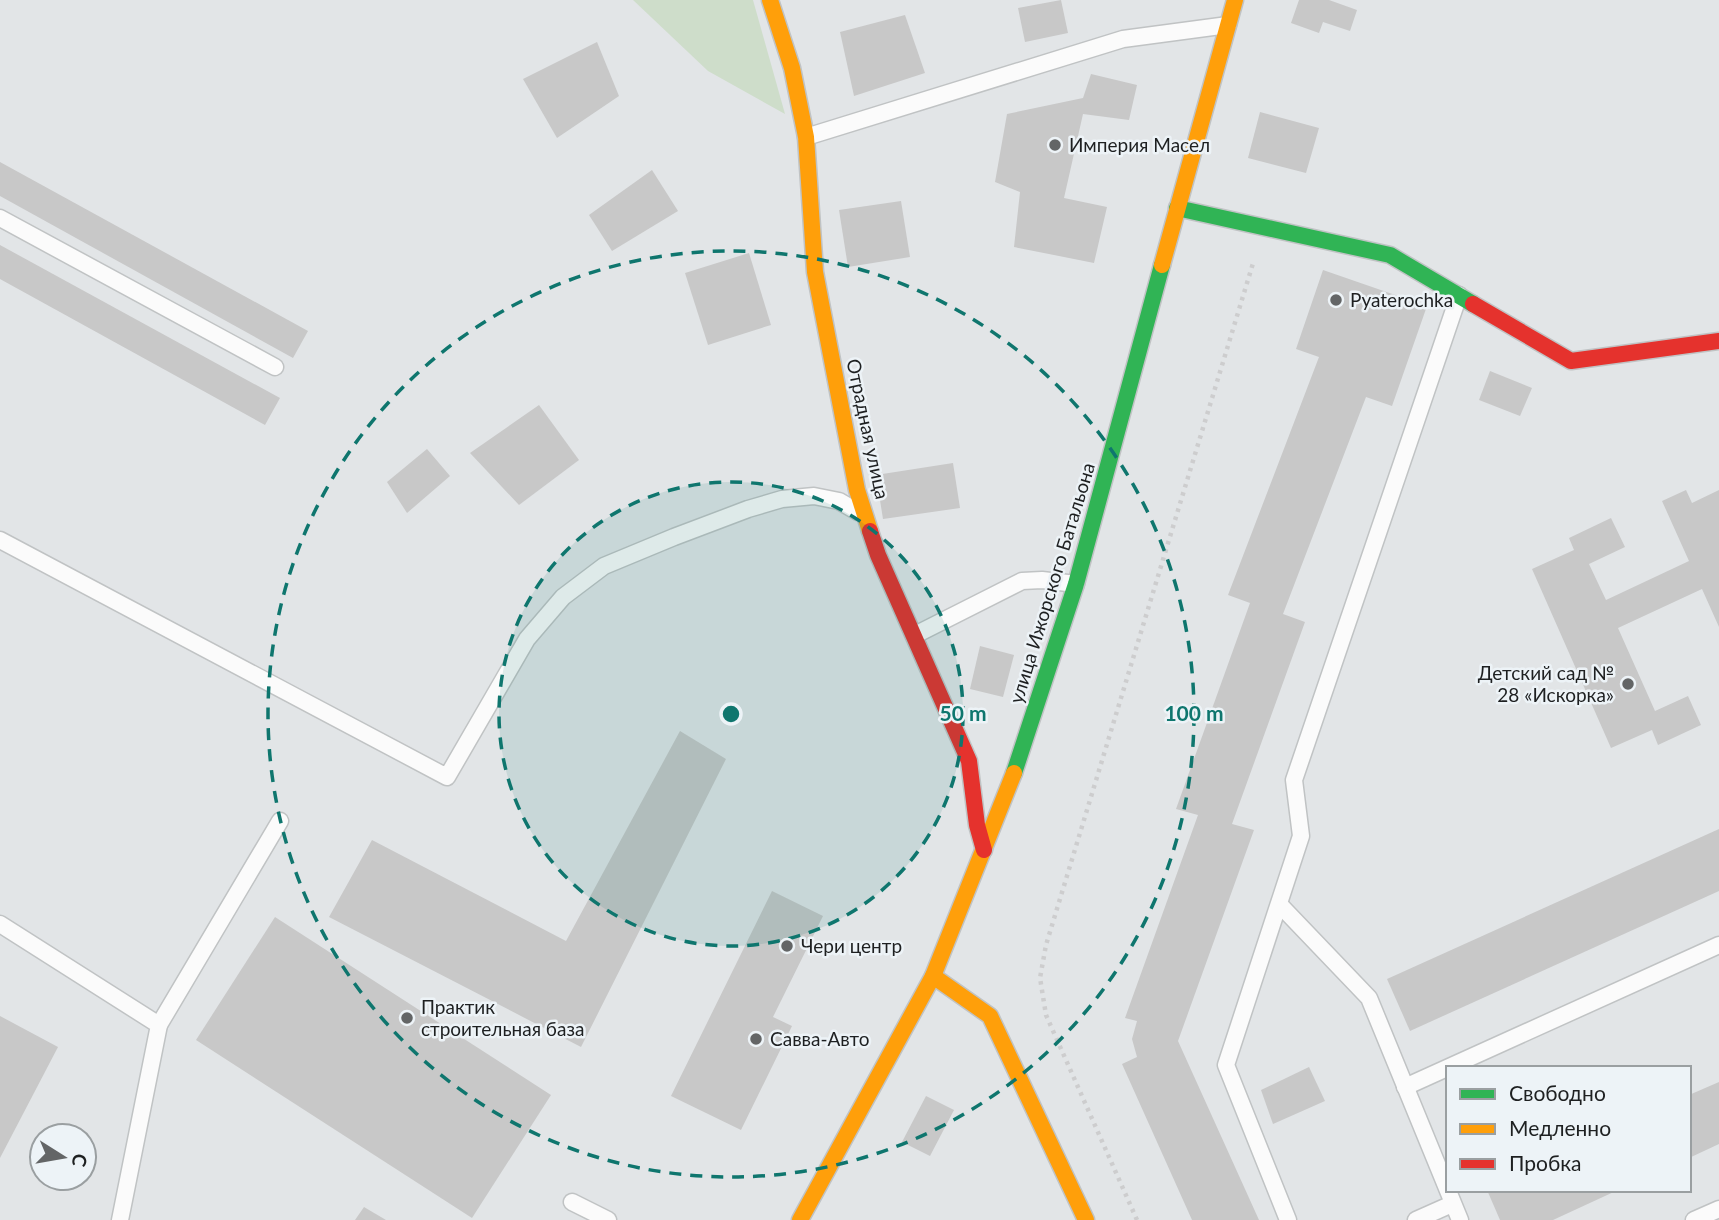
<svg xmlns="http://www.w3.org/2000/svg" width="1719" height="1220" font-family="Lato,sans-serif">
<rect width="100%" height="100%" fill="#e2e5e7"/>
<!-- green -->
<polygon fill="#ceddca" points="633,0 753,0 785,114 708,71"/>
<!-- building -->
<g fill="#c8c8c8">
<polygon points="1061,0 1068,33 1025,42 1018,8"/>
<polygon points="1299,0 1329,0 1357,10 1350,31 1323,22 1319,33 1291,23"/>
<polygon points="905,15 925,73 854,96 840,32"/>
<polygon points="597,42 619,96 557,138 523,79"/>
<polygon points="1091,74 1137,85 1129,120 1083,114 1064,198 1107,207 1094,263 1014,247 1020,192 995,182 1007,114 1083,98"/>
<polygon points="1260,112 1319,128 1306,173 1248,158"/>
<polygon points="0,162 308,331 293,358 0,196"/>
<polygon points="652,170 678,211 612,251 589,215"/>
<polygon points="901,201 910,257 848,267 839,210"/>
<polygon points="0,245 280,398 265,425 0,279"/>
<polygon points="749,253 771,325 708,345 685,273"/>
<polygon points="1323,270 1427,306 1392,406 1366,397 1283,614 1305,622 1232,824 1254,830 1178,1041 1259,1220 1192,1220 1122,1064 1137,1057 1132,1039 1137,1021 1125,1018 1198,815 1176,809 1250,603 1228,595 1319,357 1296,349"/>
<polygon points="1490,371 1532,388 1520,416 1479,400"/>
<polygon points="539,405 579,460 519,505 470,453"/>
<polygon points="427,449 450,476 407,513 387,482"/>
<polygon points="953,463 960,508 883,519 876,475"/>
<polygon points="1686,490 1692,503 1719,490 1719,627 1702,589 1618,628 1655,711 1688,696 1701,725 1658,745 1652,730 1611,748 1532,569 1574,550 1569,538 1611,518 1625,547 1589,564 1606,600 1689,561 1662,501"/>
<polygon points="980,646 1014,655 1003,697 970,689"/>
<polygon points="680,731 726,759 581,1047 329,917 372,840 566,941"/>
<polygon points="1719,829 1719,891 1410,1031 1387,979"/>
<polygon points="772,891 823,916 773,1017 792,1026 741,1130 671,1096"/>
<polygon points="275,917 551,1095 472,1218 196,1040"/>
<polygon points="0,1016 58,1047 0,1158"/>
<polygon points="1309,1067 1325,1101 1273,1124 1261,1090"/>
<polygon points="1719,1082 1719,1144 1689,1158 1689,1095"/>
<polygon points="926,1096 954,1110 930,1156 902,1142"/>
<polygon points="1487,1190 1618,1190 1553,1220 1500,1220"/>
<polygon points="364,1207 386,1220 355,1220"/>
</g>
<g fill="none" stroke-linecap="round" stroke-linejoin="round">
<!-- lane casing -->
<g stroke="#c0c3c4" stroke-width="19">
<g id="lane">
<polyline points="806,137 1123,39 1228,25"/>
<polyline points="0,218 275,367"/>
<polyline points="0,540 447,777 527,639 563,597 604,566 674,537 748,509 782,499 814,496 839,501 858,512"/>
<polyline points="915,635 1022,581 1042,580 1076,584"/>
<polyline points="1280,905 1369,998 1460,1220"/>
<polyline points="0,924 159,1025 120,1220"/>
<polyline points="159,1025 280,821"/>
<polyline points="1405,1087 1719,945"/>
<polyline points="572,1202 608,1220"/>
<polyline points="1288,1220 1226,1065 1301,836 1294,780 1459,295"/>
<polyline points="1416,1220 1452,1204"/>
<polyline points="1694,1220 1719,1209"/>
</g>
</g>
<!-- fast casing -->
<g stroke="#c0c3c4" stroke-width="19">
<g id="fast">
<polyline points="1177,208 1390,255 1473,304"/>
<polyline points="1014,773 1076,584 1162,265"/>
</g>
</g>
<!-- slow casing -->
<g stroke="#c0c3c4" stroke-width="19">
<g id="slow">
<polyline points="770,0 792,68 806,137 815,272 857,490 870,531"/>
<polyline points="1162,265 1235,0"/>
<polyline points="933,976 990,1016 1086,1220"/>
<polyline points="800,1220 933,976 1014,773"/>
</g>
</g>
<!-- jam casing -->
<g stroke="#c0c3c4" stroke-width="19">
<g id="jam">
<polyline points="1473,304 1571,361 1719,341"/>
<polyline points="870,531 878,555 969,761 977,825 984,850"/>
</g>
</g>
<!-- path -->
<polyline stroke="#cdcdce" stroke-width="4.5" stroke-dasharray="3.5 5" stroke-linecap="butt" points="1137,1220 1046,1015 1040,978 1046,945 1254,260"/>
<!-- lane -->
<use href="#lane" stroke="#fbfbfb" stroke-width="16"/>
<!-- fast -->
<use href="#fast" stroke="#30b455" stroke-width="16"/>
<!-- slow -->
<use href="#slow" stroke="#ff9f0a" stroke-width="16"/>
<!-- jam -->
<use href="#jam" stroke="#e5322d" stroke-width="16"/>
</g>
<!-- distance rings -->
<circle cx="731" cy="714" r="232" fill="#0f766e" fill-opacity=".12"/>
<g fill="none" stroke="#0f766e" stroke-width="3.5" stroke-dasharray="12 9">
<circle cx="731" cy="714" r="232"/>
<circle cx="731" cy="714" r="463"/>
</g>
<!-- markers -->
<g fill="#636566" stroke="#edf3f7" stroke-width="2.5">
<circle cx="1055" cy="145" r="7"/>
<circle cx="1336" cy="300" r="7"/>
<circle cx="1628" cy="684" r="7"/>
<circle cx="787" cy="946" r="7"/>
<circle cx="407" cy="1018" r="7"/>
<circle cx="756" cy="1039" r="7"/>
</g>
<g text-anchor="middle" stroke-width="5" stroke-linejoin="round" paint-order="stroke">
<!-- poi labels -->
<g font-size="19" fill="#1e2021" stroke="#edf3f7" text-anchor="start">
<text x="1069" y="152">Империя Масел</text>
<text x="1350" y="307">Pyaterochka</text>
<text x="1614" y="680" text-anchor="end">Детский сад №<tspan x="1614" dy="22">28 «Искорка»</tspan></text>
<text x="801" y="953">Чери центр</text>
<text x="421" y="1014">Практик<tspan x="421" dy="22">строительная база</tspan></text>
<text x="770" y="1046">Савва-Авто</text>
</g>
<!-- street labels -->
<g font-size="19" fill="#1e2021" stroke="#edf3f7">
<text transform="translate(868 429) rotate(78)" y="7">Отрадная улица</text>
<text transform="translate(1052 583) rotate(-73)" y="7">улица Ижорского Батальона</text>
</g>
</g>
<circle cx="731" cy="714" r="10" fill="#0f766e" stroke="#edf3f7" stroke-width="3.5"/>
<g font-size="21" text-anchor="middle" font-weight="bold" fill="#0f766e" stroke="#edf3f7" stroke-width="5" stroke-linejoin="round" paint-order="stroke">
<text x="963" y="721">50 m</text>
<text x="1194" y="721">100 m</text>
</g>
<!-- legend -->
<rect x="1446" y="1066" width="245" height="126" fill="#edf3f7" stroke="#9a9fa1" stroke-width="2"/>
<rect x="1460" y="1089" width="35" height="10" fill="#30b455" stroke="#9a9fa1" stroke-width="2"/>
<text x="1509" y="1101" font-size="21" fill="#1e2021">Свободно</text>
<rect x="1460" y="1124" width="35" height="10" fill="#ff9f0a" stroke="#9a9fa1" stroke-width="2"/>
<text x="1509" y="1136" font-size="21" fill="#1e2021">Медленно</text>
<rect x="1460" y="1159" width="35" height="10" fill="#e5322d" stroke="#9a9fa1" stroke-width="2"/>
<text x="1509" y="1171" font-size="21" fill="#1e2021">Пробка</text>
<!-- north arrow -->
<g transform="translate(63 1157) rotate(101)"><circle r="33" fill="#edf3f7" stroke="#9a9fa1" stroke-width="2"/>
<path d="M0-5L12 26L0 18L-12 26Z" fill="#636566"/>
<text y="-10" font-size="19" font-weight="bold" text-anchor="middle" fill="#1e2021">С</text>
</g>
</svg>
